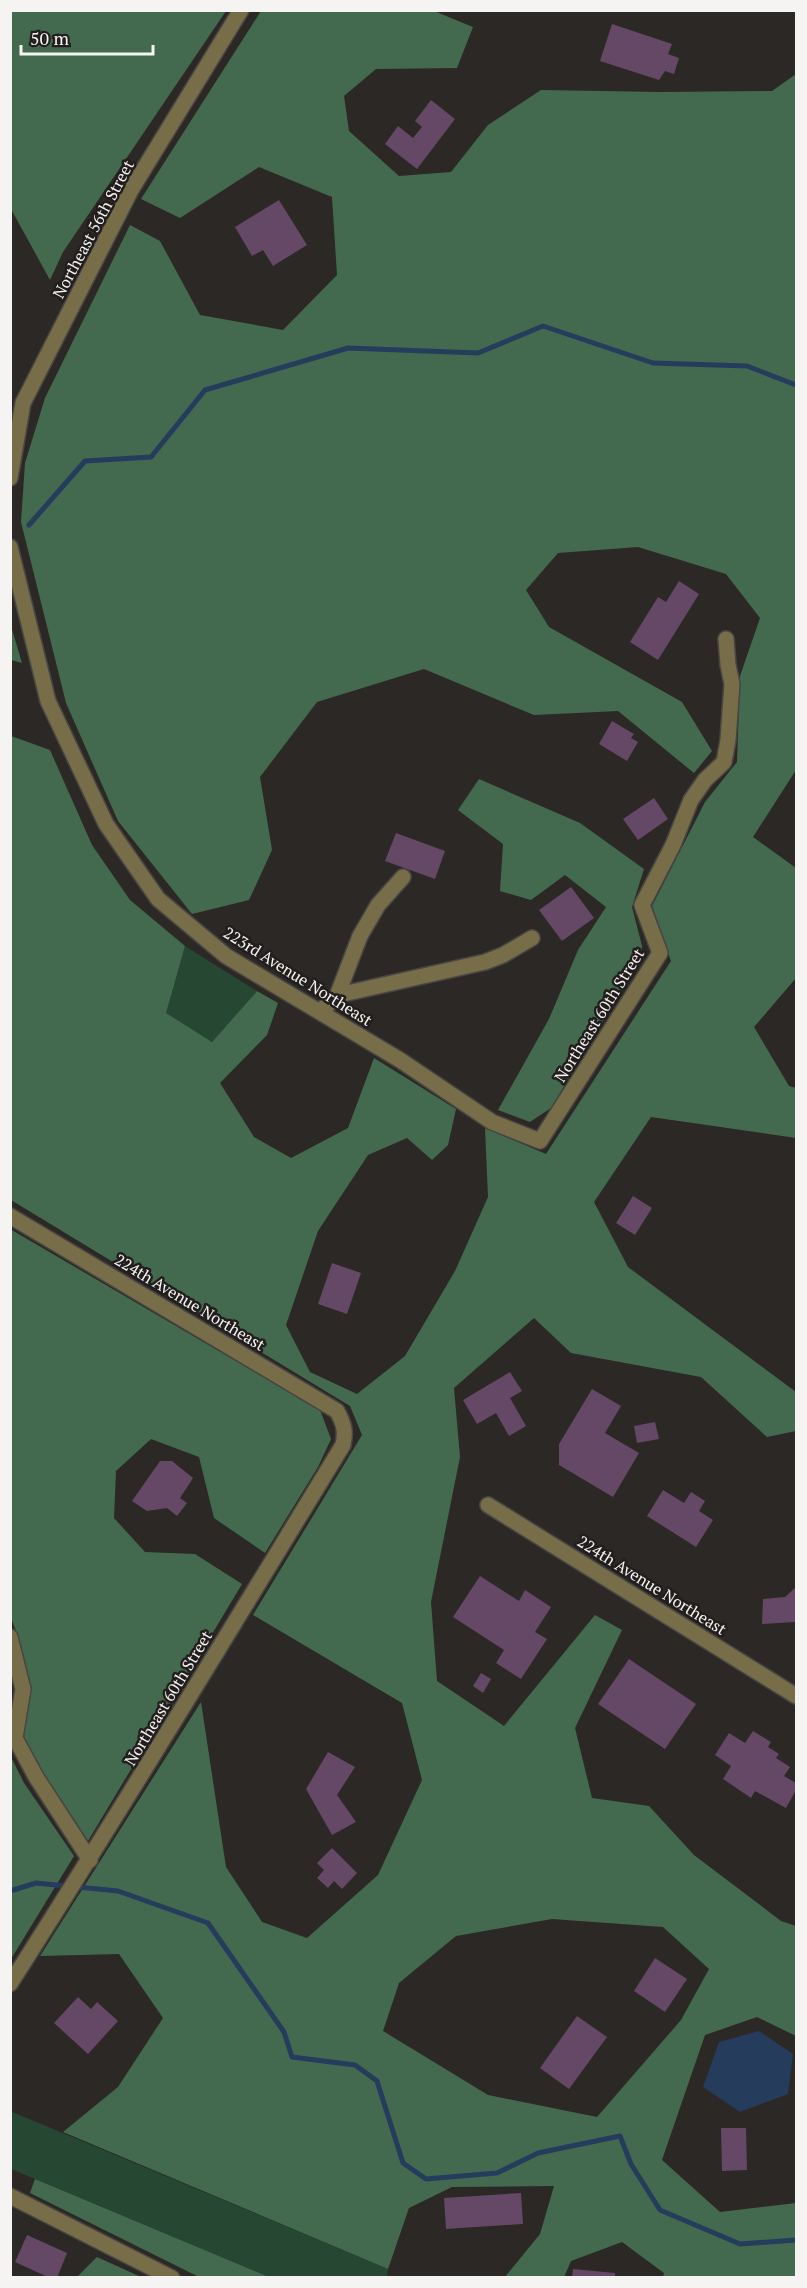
<svg xmlns="http://www.w3.org/2000/svg" width="807" height="2288" font-family="'PT Serif',serif">
<rect width="100%" height="100%" fill="#2c2826"/>
<!-- green -->
<g fill="#264731">
<polygon points="185,946 257,991 212,1042 165,1013"/>
<polygon points="10,2111 388,2269 387,2277 269,2277 11,2169"/>
</g>
<!-- forest -->
<g fill="#436a4f" fill-rule="evenodd">
<polygon points="11,10 226,11 63,252 50,280 11,209"/>
<path d="M261,11H434L473,27L457,68L376,69L344,96L349,131L399,176L451,172L488,125L541,90L661,92L772,91L796,74V770L753,837L796,868V978L754,1027L789,1086L796,1088V1138L651,1117L594,1202L628,1267L796,1392V1431L767,1437L701,1377L571,1353L534,1318L454,1388L460,1457L431,1602L437,1681L504,1726L595,1615L622,1630L575,1728L592,1798L649,1806L694,1855L781,1921L796,1926V2036L757,2017L705,2035L662,2160L720,2212L796,2203V2277H663L664,2273L622,2242L571,2261L564,2277H505L540,2234L554,2186L452,2187L409,2208L388,2269L63,2132L118,2087L163,2018L119,1954L40,1956L201,1702L226,1867L262,1922L307,1938L378,1875L422,1780L402,1703L253,1615L362,1435L350,1406L11,1200V736L50,750L92,845L130,900L185,946L166,1013L212,1042L257,991L278,1003L267,1035L220,1083L254,1137L291,1158L348,1128L374,1058L456,1109L448,1145L432,1160L407,1138L368,1155L318,1231L286,1325L310,1372L357,1394L405,1356L455,1271L488,1197L485,1128L546,1154L671,961L652,906L705,802L737,762L740,676L760,618L726,574L638,547L558,553L526,590L549,627L682,702L712,751L694,773L618,711L534,715L424,669L317,702L260,777L272,850L249,900L192,914L118,821L66,703L21,522L25,463L45,398L130,225L160,241L200,315L283,330L337,275L332,197L259,167L180,218L141,199ZM552,1919L663,1927L709,1969L681,2020L597,2117L488,2095L383,2031L399,1983L456,1936Z"/>
<polygon points="11,626 22,663 11,660"/>
<polygon points="479,779 580,823 644,869 632,907 642,946 639,961 551,1108 530,1122 498,1110 549,1019 578,950 606,907 565,875 531,900 500,891 503,844 458,810"/>
<polygon points="10,1229 320,1410 331,1439 318,1467 265,1553 214,1518 199,1457 151,1439 116,1471 114,1518 145,1552 195,1554 242,1584 88,1841 39,1767 22,1735 17,1634 10,1615"/>
<polygon points="11,1757 24,1783 74,1856 11,1959"/>
<polygon points="35,2179 269,2277 199,2277 30,2193"/>
<polygon points="97,2257 141,2277 77,2277"/>
</g>
<!-- water -->
<polygon fill="#263c5c" points="759,2031 793,2054 788,2094 740,2112 703,2087 719,2042"/>
<g fill="none" stroke-linecap="round" stroke-linejoin="round">
<!-- stream -->
<g stroke="#263c5c" stroke-width="5">
<polyline points="29,525 85,461 151,457 205,390 348,348 478,353 543,326 653,363 747,366 796,385"/>
<polyline points="10,1891 36,1883 118,1891 208,1923 284,2032 292,2057 355,2065 377,2081 403,2163 426,2179 497,2173 538,2153 620,2136 631,2164 660,2210 740,2244 796,2240"/>
</g>
</g>
<!-- building -->
<g fill="#654766">
<polygon points="612,24 672,44 668,54 679,58 674,74 665,71 659,80 600,61"/>
<polygon points="431,100 455,119 417,169 385,144 398,126 413,138 422,127 415,121"/>
<polygon points="279,200 307,245 273,266 263,250 252,256 235,227"/>
<polygon points="679,581 699,594 658,660 630,642 658,597 666,602"/>
<polygon points="612,721 634,734 631,738 638,742 627,761 599,744"/>
<polygon points="654,798 668,819 638,840 623,819"/>
<polygon points="396,833 445,851 435,879 385,861"/>
<polygon points="571,887 594,918 562,941 539,910"/>
<polygon points="633,1196 652,1208 635,1235 616,1223"/>
<polygon points="332,1263 361,1273 347,1314 318,1304"/>
<polygon points="510,1372 522,1391 510,1398 526,1426 509,1436 496,1413 477,1424 463,1400"/>
<polygon points="592,1389 621,1406 605,1433 639,1453 613,1497 559,1465 559,1444"/>
<polygon points="655,1422 659,1439 637,1443 634,1426"/>
<polygon points="160,1461 172,1461 193,1478 180,1498 187,1503 177,1516 167,1508 147,1511 132,1501"/>
<polygon points="663,1490 684,1503 691,1492 705,1501 699,1511 713,1520 696,1547 647,1516"/>
<polygon points="480,1576 519,1601 525,1590 551,1607 535,1632 547,1639 521,1679 496,1663 504,1650 453,1617"/>
<polygon points="796,1587 796,1622 762,1624 763,1599 785,1597"/>
<polygon points="629,1659 696,1704 665,1749 598,1704"/>
<polygon points="481,1673 491,1679 483,1693 473,1686"/>
<polygon points="753,1731 771,1742 768,1747 779,1754 776,1758 790,1767 784,1776 796,1783 796,1790 786,1808 755,1791 751,1798 723,1779 731,1766 715,1755 729,1733 745,1743"/>
<polygon points="328,1752 355,1767 337,1795 356,1822 332,1835 306,1789"/>
<polygon points="332,1848 357,1873 342,1889 334,1881 328,1888 317,1878 324,1870 317,1863"/>
<polygon points="655,1958 687,1979 665,2012 634,1991"/>
<polygon points="78,1997 91,2009 97,2002 118,2021 88,2054 54,2023"/>
<polygon points="577,2016 607,2037 569,2089 540,2068"/>
<polygon points="721,2128 746,2128 747,2170 722,2171"/>
<polygon points="521,2193 523,2224 446,2229 444,2198"/>
<polygon points="27,2235 67,2253 57,2278 50,2278 15,2262"/>
<polygon points="573,2269 615,2273 615,2278 572,2278"/>
</g>
<g fill="none" stroke-linecap="round" stroke-linejoin="round">
<!-- minor casing -->
<g stroke="#484543" stroke-width="18">
<g id="minor">
<polyline points="10,478 23,403 131,190 241,10"/>
<polyline points="10,547 48,701 106,824 158,899 226,956 400,1060 492,1122 540,1141 660,953 642,905 673,845 691,800 705,780 724,762 728,740 732,684 728,665 726,639"/>
<polyline points="337,996 360,936 378,905 403,877"/>
<polyline points="319,1011 343,994 485,962 503,955 532,938"/>
<path d="M10,1216L337,1411C344,1424 346,1431 343,1445C233,1625 124,1806 10,1984"/>
<polyline points="488,1505 796,1696"/>
<polyline points="10,1637 23,1689 15,1738 36,1777 90,1860"/>
<polyline points="10,2196 172,2278"/>
</g>
</g>
<!-- minor -->
<use href="#minor" stroke="#776d48" stroke-width="15"/>
</g>
<g text-anchor="middle" stroke-width="5" stroke-linejoin="round" paint-order="stroke">
<!-- street labels -->
<g font-size="16" fill="#f6f4f3" stroke="#221e1d">
<text transform="translate(93 229) rotate(-62)" y="6">Northeast 56th Street</text>
<text transform="translate(298 976) rotate(32)" y="6">223rd Avenue Northeast</text>
<text transform="translate(599 1015) rotate(-58)" y="6">Northeast 60th Street</text>
<text transform="translate(190 1302) rotate(31)" y="6">224th Avenue Northeast</text>
<text transform="translate(652 1585) rotate(32)" y="6">224th Avenue Northeast</text>
<text transform="translate(168 1698) rotate(-59)" y="6">Northeast 60th Street</text>
</g>
</g>
<!-- border -->
<rect width="807" height="2288" fill="none" stroke="#f6f4f3" stroke-width="24"/>
<!-- scale -->
<path d="M21 45v9h132v-9" fill="none" stroke="#f6f4f3" stroke-width="3"/>
<text x="30" y="45" font-size="18" fill="#f6f4f3" stroke="#221e1d" stroke-width="4.5" paint-order="stroke">50 m</text>
</svg>
